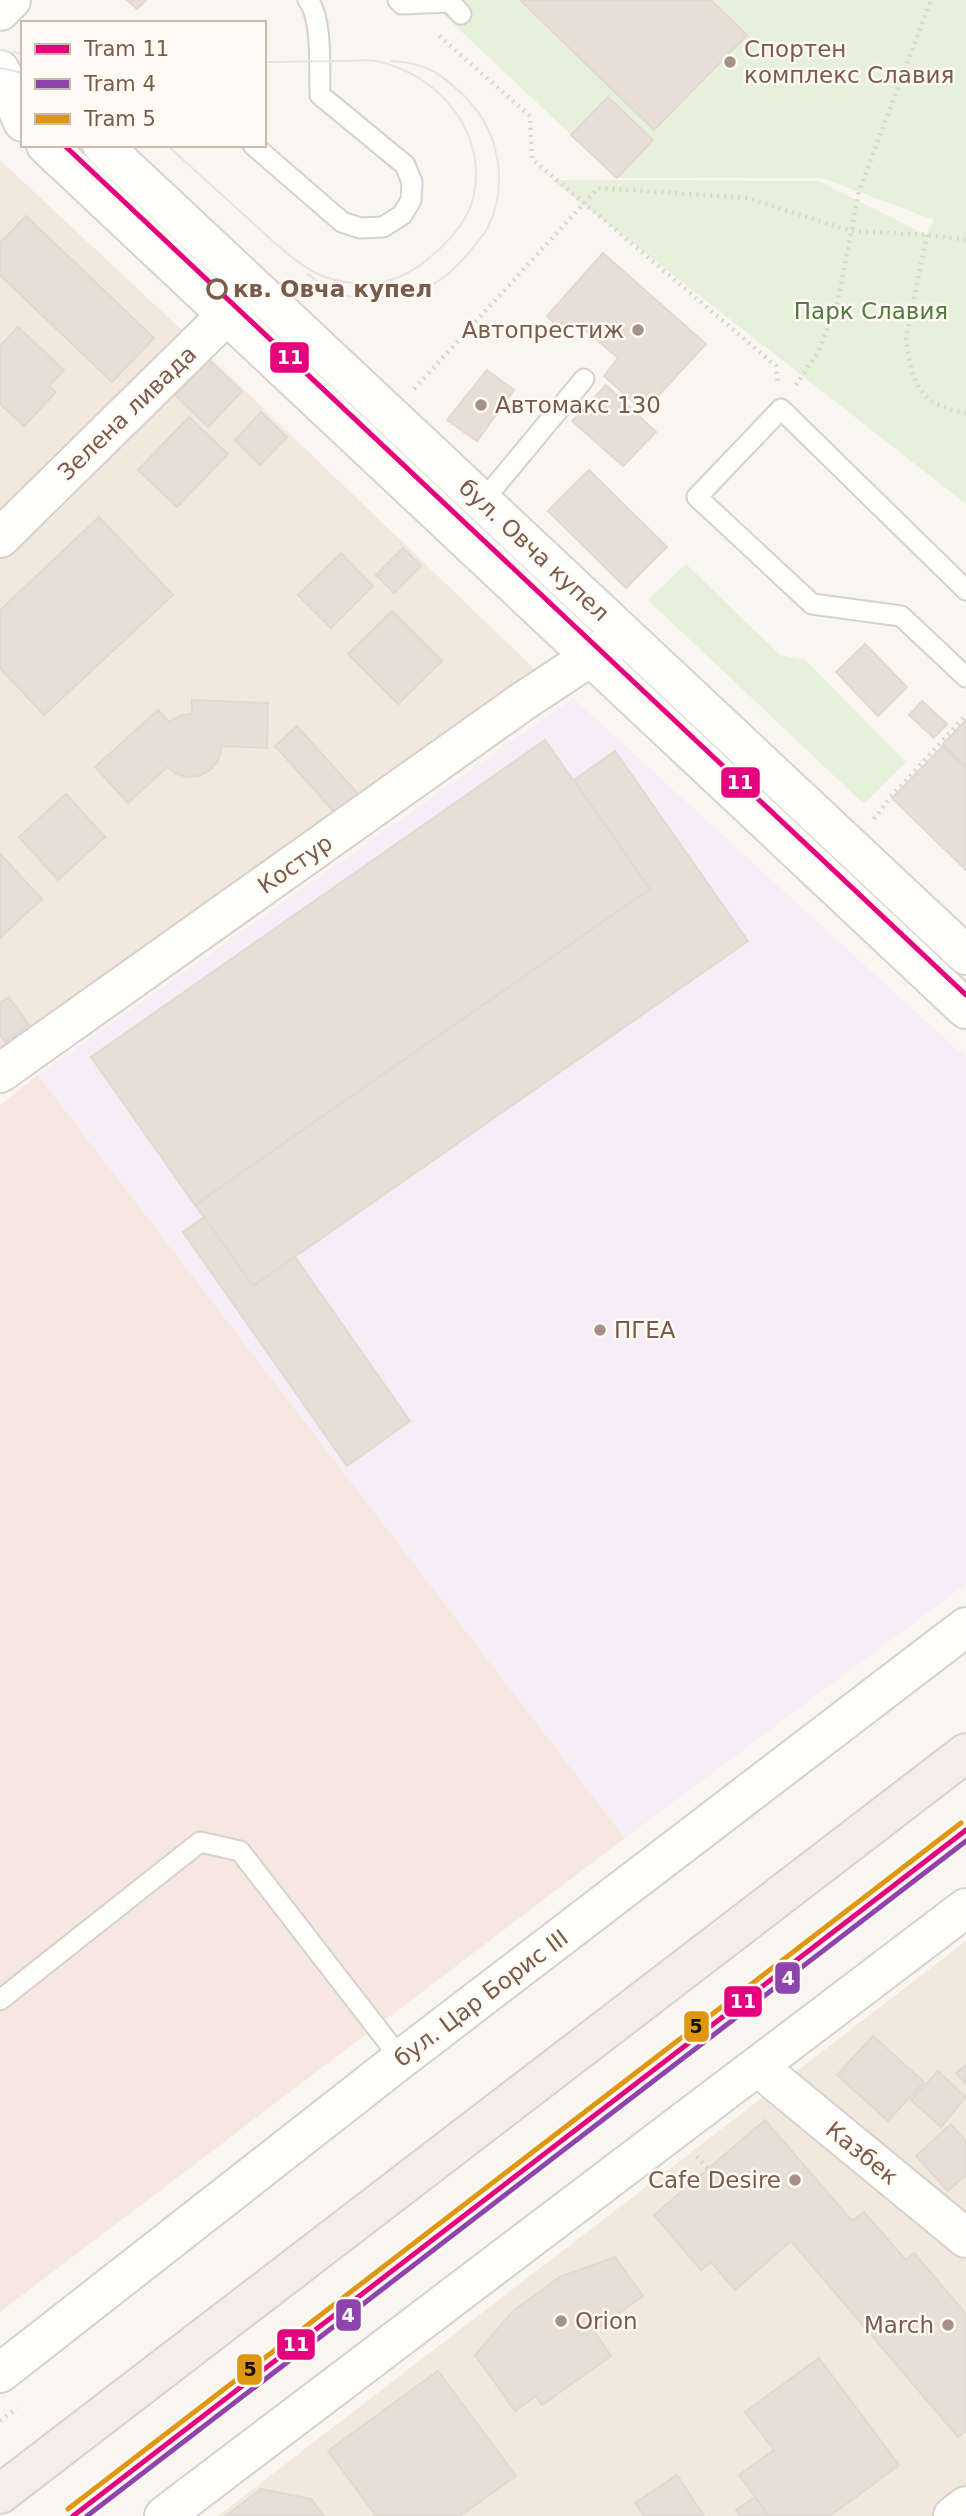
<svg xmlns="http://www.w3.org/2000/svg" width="966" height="2516" font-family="'DejaVu Sans',sans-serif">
<rect width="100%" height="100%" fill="#f9f5f0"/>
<!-- residential -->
<g fill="#f2e8de">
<polygon points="0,160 187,335 546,680 0,1055"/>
<polygon points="966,1941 966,2516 218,2516 323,2435"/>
</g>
<!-- commercial -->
<polygon fill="#f6e8e1" points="38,1075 625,1838 0,2312 0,1105"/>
<!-- education -->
<polygon fill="#f6eef6" points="573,698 966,1058 966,1584 625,1838 38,1075"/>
<!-- green -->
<g fill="#e7f0db">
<polygon points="428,0 966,0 966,504 552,180 818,181 926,235 934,220 822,178 617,178"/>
<polygon points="686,564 780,655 805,660 906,762 864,804 648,600"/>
</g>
<!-- building -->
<g fill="#e6ded7" stroke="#e2d8d2" stroke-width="2">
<polygon points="127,0 146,0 137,9"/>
<polygon points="520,0 711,0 747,35 654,130"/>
<polygon points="608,97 653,140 617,178 571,135"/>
<polygon points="26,216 154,338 112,382 0,275 0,243"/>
<polygon points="603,253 706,344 644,411 604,376 618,358 582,327 566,324 555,324 547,316"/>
<polygon points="18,327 64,370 49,386 56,392 24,426 0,404 0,346"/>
<polygon points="209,360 242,391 208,427 175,395"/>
<polygon points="487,370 514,390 477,441 447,420"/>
<polygon points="606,385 656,432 623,466 572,421"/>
<polygon points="261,412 287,437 260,465 235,440"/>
<polygon points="189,417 228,454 177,507 138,470"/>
<polygon points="589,470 667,547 626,588 548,511"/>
<polygon points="99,517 173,595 44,715 0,668 0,610"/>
<polygon points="403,548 421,566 394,593 376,575"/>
<polygon points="341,553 373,586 331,628 298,595"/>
<polygon points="392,611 442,661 398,704 348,654"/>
<polygon points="865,644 907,687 878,716 836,672"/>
<polygon points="192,700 268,703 267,748 222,746 218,761 210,770 199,776 186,777 175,773 167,767 128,803 95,767 158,710 169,722 181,715 192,714"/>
<polygon points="922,701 947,724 934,738 909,715"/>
<polygon points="966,720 966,766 943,744"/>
<polygon points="297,726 358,794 336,814 275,746"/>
<polygon points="545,740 650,889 195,1205 91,1057"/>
<polygon points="943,746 966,769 966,870 892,798"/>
<polygon points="615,751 748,941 253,1286 195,1205 650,889 574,780"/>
<polygon points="66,794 105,837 58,880 19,837"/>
<polygon points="0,854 42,899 0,938"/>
<polygon points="9,997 29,1025 5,1042 0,1035 0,1003"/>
<polygon points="204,1217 253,1286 295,1257 410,1421 347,1466 183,1232"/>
<polygon points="873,2036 924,2082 888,2121 837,2075"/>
<polygon points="966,2065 966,2084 956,2073"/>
<polygon points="938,2071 966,2097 941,2127 911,2100"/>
<polygon points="765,2120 852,2221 864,2212 906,2260 914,2253 966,2314 966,2430 958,2437 791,2241 735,2290 711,2262 701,2270 654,2215"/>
<polygon points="951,2124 966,2141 966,2175 948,2191 916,2156"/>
<polygon points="615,2257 643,2296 594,2331 611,2356 542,2405 536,2396 515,2411 475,2355 513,2311 560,2277"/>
<polygon points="819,2358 899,2465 830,2516 769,2516 739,2475 774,2450 745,2412"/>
<polygon points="438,2371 516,2476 460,2516 376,2516 328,2451"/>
<polygon points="677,2475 704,2516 644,2516 635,2503"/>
<polygon points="261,2489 311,2499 324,2516 226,2516"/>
<polygon points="755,2497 769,2516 740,2516 736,2510"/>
</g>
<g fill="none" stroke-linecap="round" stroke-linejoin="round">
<!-- service casing -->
<g stroke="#d7d1cb" stroke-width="23">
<g id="service">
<polyline points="398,0 402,4 450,2 461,14"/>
<path d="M253,145L342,222L360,228L383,227L402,215L411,200L412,182L405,165L320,95C319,71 323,19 308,0"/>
<polyline points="482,502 584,379"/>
<polyline points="966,590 781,409 697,497 812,604 901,616 966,677"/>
<polyline points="0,2000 200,1842 240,1851 401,2059"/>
</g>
</g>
<!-- minor casing -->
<g stroke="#d7d1cb" stroke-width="42">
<g id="minor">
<polyline points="0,11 11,0"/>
<polyline points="0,538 251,291"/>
<polyline points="0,1073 522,702 619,638"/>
<polyline points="758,2067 966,2238"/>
<polyline points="0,2373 401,2059 966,1627"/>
<polyline points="164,2516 966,1908"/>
<polyline points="953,2516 966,2506"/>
</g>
</g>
<!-- secondary casing -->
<g stroke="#d9d2cb" stroke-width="42">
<g id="secondary">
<polyline points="0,70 23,122"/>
<polyline points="46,145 966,1009"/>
<polyline points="102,145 966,955"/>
</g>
</g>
<!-- primary casing -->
<g stroke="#dad1cc" stroke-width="42">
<polyline id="primary" points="0,2494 966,1753"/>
</g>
<!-- path -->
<g stroke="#dcd5d0" stroke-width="4.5" stroke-dasharray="2 5" stroke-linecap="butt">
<polyline points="439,36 530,116 532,159 776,366 778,384"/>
<path d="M927,235L906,338C908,357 913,388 930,400C940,407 954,410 966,414"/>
<polyline points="796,385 818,352 837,305 859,191 931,0"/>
<polyline points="414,389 598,188 747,198 851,231 927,235 966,240"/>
<polyline points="874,819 889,799 966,715"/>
<polyline points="697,2156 708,2169"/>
<polyline points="0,2421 17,2408"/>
</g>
<!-- service -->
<use href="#service" stroke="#fefefd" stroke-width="19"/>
<!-- minor -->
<use href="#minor" stroke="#fefefd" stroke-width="38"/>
<!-- secondary -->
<use href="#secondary" stroke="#fefefd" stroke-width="38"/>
<!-- primary -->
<use href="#primary" stroke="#f3eee8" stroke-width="38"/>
<!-- tram -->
<g stroke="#e6e3e7" stroke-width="2">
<polyline points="0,50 23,54"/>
<polyline points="0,68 23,73"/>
<path d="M167,145C196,171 225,198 254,224C273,241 293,261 316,273C340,285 375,287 399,277C426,266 464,230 472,202C491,136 440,74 376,61C366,59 354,61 344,61C317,61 291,62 264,62"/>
<path d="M308,274C332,297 359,302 391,296C405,294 419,291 432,285C448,276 460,264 471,250C476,243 483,236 487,229C509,187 500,134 468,100C444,75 426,62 391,61"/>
</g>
<!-- tram-1 casing -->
<g stroke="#fffaf3" stroke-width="10">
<g id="tram-1">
<polyline points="64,145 966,995"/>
<polyline points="73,2516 966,1830"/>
</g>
</g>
<!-- tram-2 casing -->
<g stroke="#fffaf3" stroke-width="10">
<polyline id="tram-2" points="87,2516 966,1841"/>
</g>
<!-- tram-3 casing -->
<g stroke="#fffaf3" stroke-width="10">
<polyline id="tram-3" points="68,2509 961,1823"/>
</g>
<!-- tram-1 -->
<use href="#tram-1" stroke="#e5007d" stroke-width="5"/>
<!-- tram-2 -->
<use href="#tram-2" stroke="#8e44ad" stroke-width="5"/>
<!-- tram-3 -->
<use href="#tram-3" stroke="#de970f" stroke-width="5"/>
</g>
<!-- markers -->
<g fill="#a69286" stroke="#fffaf3" stroke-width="2.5">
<circle cx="730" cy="62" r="7"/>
<circle cx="638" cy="330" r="7"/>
<circle cx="481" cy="405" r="7"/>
<circle cx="600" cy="1330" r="7"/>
<circle cx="795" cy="2180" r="7"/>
<circle cx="561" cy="2321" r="7"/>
<circle cx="948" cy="2325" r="7"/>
</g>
<circle fill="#fffaf3" stroke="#7a5c4d" stroke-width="3.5" cx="217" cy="289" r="9"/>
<g text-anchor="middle" stroke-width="5" stroke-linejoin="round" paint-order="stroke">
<!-- poi labels -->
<g font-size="23" fill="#7a5c4d" stroke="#fffaf3" text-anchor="start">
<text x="744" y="57">Спортен<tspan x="744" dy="26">комплекс Славия</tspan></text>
<text x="624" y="338" text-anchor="end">Автопрестиж</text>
<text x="495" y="413">Автомакс 130</text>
<text x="614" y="1338">ПГЕА</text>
<text x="781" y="2188" text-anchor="end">Cafe Desire</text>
<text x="575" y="2329">Orion</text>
<text x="934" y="2333" text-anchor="end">March</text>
</g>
<!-- stop labels -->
<g font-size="23" font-weight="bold" fill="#7a5c4d" stroke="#fffaf3" text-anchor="start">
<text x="233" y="297">кв. Овча купел</text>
</g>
<!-- park labels -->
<g font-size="23" fill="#537a41" stroke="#fffaf3">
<text x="871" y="319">Парк Славия</text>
</g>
<!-- street labels -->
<g font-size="23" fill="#7a5c4d" stroke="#fffaf3">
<text transform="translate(127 413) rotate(-44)" y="8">Зелена ливада</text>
<text transform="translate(534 550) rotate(43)" y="8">бул. Овча купел</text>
<text transform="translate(295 864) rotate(-35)" y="8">Костур</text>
<text transform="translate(481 1998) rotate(-37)" y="8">бул. Цар Борис III</text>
<text transform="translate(862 2153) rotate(39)" y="8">Казбек</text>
</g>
</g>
<g stroke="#fffaf3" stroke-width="2.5">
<rect x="269" y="341" width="41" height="33" rx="7" fill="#e5007d"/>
<rect x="720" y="766" width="41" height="33" rx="7" fill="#e5007d"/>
<rect x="774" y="1961" width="27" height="34" rx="7" fill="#8e44ad"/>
<rect x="723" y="1985" width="40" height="33" rx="7" fill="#e5007d"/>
<rect x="683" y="2010" width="27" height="33" rx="7" fill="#de970f"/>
<rect x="335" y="2298" width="27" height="34" rx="7" fill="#8e44ad"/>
<rect x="276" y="2328" width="40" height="33" rx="7" fill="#e5007d"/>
<rect x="236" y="2353" width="27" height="33" rx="7" fill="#de970f"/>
</g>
<g font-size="19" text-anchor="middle" font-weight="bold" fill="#fff">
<text x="290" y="364">11</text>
<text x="740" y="789">11</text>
<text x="788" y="1985">4</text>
<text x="743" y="2008">11</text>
<text x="348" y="2322">4</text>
<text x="296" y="2351">11</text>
</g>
<g font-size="19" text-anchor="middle" font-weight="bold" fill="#111">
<text x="696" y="2033">5</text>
<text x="250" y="2376">5</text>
</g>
<!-- legend -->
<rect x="21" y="21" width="245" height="126" fill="#fffaf3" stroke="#cabbb1" stroke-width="2"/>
<rect x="35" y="44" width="35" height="10" fill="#e5007d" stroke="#cabbb1" stroke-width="2"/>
<text x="84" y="56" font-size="21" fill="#7a5c4d">Tram 11</text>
<rect x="35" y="79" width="35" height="10" fill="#8e44ad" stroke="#cabbb1" stroke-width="2"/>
<text x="84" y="91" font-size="21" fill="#7a5c4d">Tram 4</text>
<rect x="35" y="114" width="35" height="10" fill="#de970f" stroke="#cabbb1" stroke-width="2"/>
<text x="84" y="126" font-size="21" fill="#7a5c4d">Tram 5</text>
</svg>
